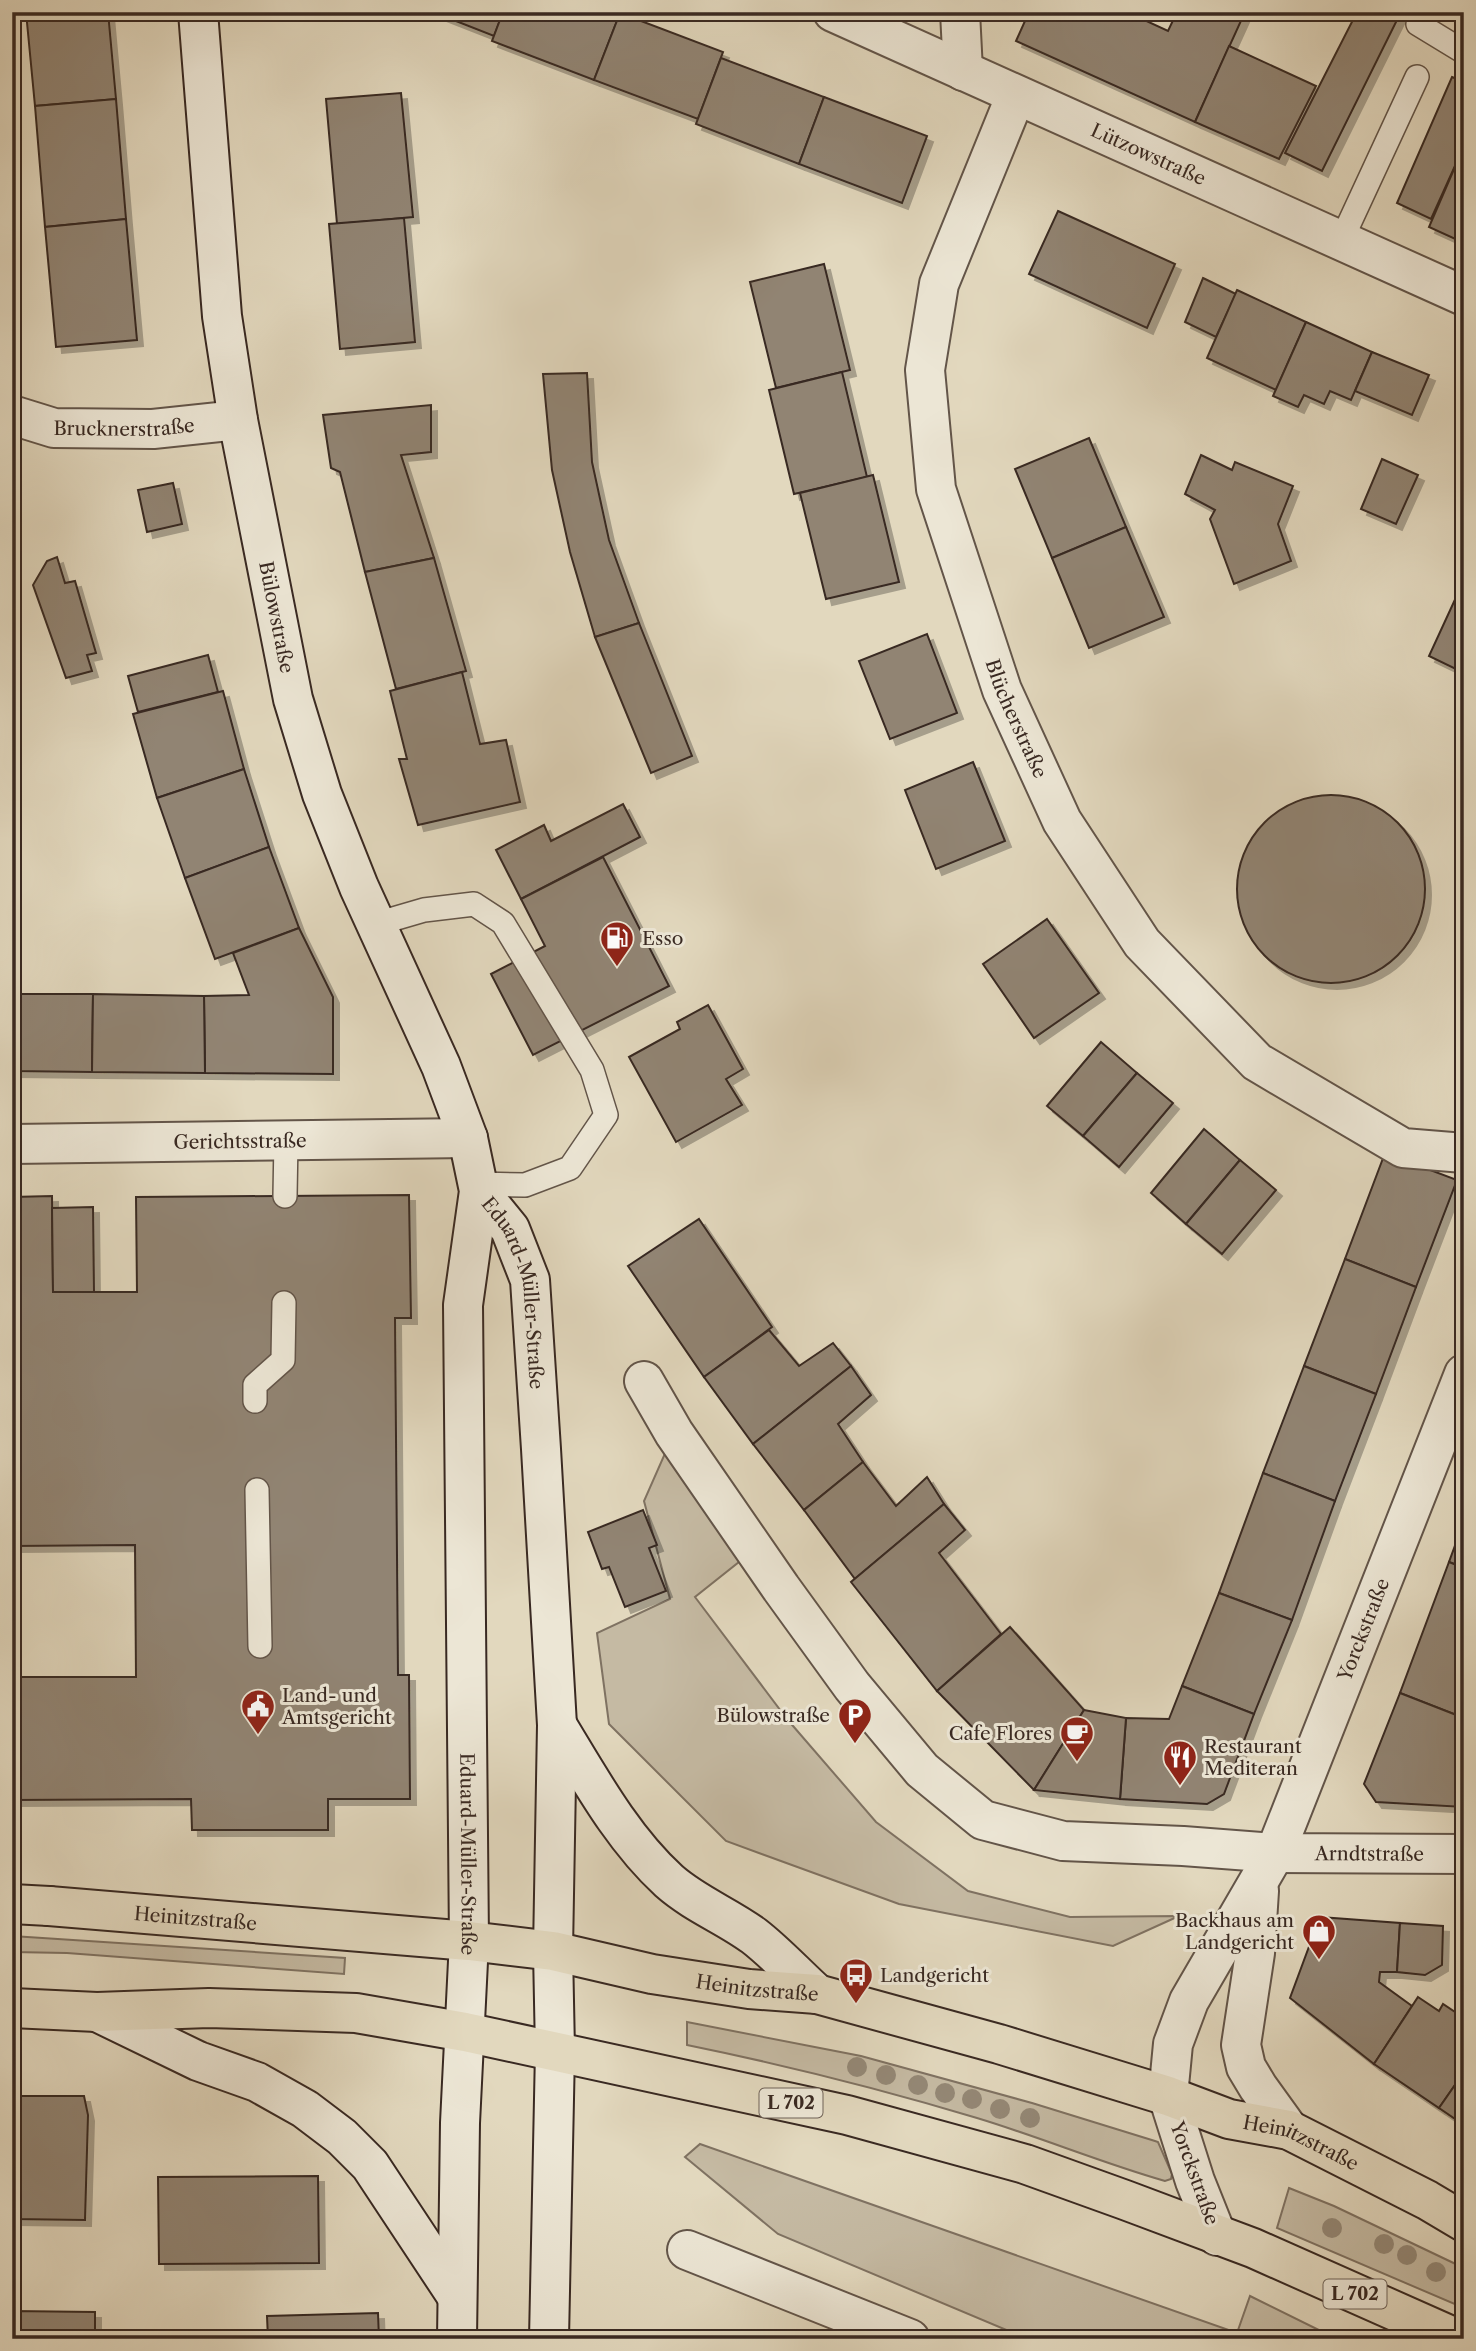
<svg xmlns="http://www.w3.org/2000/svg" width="1476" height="2351" font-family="'Libre Caslon Text',serif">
<defs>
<filter id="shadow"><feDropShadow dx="6" dy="6" stdDeviation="0" flood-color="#0004"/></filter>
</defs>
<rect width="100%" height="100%" fill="#e2d8be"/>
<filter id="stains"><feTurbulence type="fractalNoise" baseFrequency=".00286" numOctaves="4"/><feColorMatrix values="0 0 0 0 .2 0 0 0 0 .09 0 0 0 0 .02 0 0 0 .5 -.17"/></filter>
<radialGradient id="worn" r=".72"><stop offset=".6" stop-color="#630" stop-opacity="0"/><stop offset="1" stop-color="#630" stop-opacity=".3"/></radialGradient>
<!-- green -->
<g fill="#c5baa3" stroke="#7f7262" stroke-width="2">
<polygon points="674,1433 754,1550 695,1597 787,1719 876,1822 968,1891 1070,1917 1179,1916 1113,1946 899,1904 726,1841 609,1724 597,1633 670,1599 644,1501"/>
<polygon points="12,1936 345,1958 344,1974 67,1953 12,1952"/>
<path d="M687,2022L861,2056L1032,2103L1155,2141L1158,2142L1172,2174L1171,2179L1165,2181C1102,2163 1040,2137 977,2118C881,2089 785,2065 687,2045Z"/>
<polygon points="700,2144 1237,2333 1250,2296 1337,2339 1028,2339 778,2234 685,2157"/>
<polygon points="1289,2188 1334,2206 1464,2268 1464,2308 1277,2228"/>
</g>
<!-- building -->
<g fill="#918473" stroke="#392922" stroke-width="2" filter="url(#shadow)">
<polygon points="26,12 108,12 116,99 35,106"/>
<polygon points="433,12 503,12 494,36"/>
<polygon points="503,12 618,12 620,13 594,80 492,41"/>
<polygon points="1029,12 1127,12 1168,31 1177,12 1245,12 1195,122 1016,41"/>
<polygon points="1357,12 1401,12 1322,171 1285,153"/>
<polygon points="1444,12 1464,12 1464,25"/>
<polygon points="620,13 723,52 698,119 594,80"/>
<polygon points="1229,46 1316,86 1279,159 1195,122"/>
<polygon points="721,58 824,97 799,164 696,124"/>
<polygon points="1452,77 1464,82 1464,146 1431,219 1397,203"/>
<polygon points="401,93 413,217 337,224 326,99"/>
<polygon points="824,97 927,136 902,203 799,164"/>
<polygon points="116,99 126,219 45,227 35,106"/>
<polygon points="1464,146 1464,243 1429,227"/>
<polygon points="1058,211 1175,264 1147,328 1029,274"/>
<polygon points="404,218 415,342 340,349 329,224"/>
<polygon points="126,219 137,340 56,347 45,227"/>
<polygon points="824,264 850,370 776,388 750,282"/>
<polygon points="1203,278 1236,294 1216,337 1185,322"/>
<polygon points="1237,290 1306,322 1276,390 1207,358"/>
<polygon points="1306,322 1372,352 1351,400 1330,391 1324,404 1304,395 1298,407 1273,396"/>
<polygon points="1372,352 1429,375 1412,415 1355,391"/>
<polygon points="842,372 867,477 794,494 769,390"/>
<polygon points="587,373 592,462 609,540 639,623 595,637 570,552 552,470 543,374"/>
<polygon points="431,405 431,452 401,455 434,558 365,572 340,472 331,468 323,415"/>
<polygon points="1089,438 1126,527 1052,558 1015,469"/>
<polygon points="1201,455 1232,470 1235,462 1293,486 1278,524 1291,561 1234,584 1210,519 1215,510 1185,494"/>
<polygon points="1382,459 1418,475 1396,524 1361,509"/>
<polygon points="873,475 899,582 826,599 800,493"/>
<polygon points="173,483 182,524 147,532 138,490"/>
<polygon points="1126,527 1164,617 1089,648 1052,558"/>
<polygon points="57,557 65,583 75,581 96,653 87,655 92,671 66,678 33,585 47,561"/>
<polygon points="434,558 466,671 396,689 365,572"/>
<polygon points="1464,580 1464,673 1429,656"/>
<polygon points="639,623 692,756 651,773 595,637"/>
<polygon points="927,634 957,713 890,739 859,661"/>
<polygon points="208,655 218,692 138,712 128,676"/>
<polygon points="462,672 480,744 506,740 520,802 418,825 399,759 407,759 390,691"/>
<polygon points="223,691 244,769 157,798 133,714"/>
<polygon points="973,762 1005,841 936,869 905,790"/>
<polygon points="244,769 269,847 185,878 157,798"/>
<circle cx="1331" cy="889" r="94"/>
<polygon points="623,804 640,837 521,899 496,850 544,825 551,841"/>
<polygon points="269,847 299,928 215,959 185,878"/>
<polygon points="603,857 669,986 533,1055 491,974 545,946 521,899"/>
<polygon points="1047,919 1099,993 1034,1038 983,964"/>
<polygon points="299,928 333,997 333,1074 205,1073 204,996 249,995 233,953"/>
<polygon points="12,994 93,994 92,1072 12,1071"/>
<polygon points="93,994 204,996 205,1073 92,1072"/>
<polygon points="708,1005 743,1069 726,1079 742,1105 676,1142 629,1057 680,1029 677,1022"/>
<polygon points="1101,1042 1137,1073 1083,1136 1047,1106"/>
<polygon points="1137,1073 1173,1103 1119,1167 1083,1136"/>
<polygon points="1204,1129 1240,1160 1186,1224 1151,1193"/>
<polygon points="1385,1153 1457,1180 1416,1287 1345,1259"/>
<polygon points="1240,1160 1276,1190 1222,1254 1186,1224"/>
<polygon points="409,1195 411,1318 395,1318 398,1675 409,1675 410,1799 328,1799 328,1830 192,1830 191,1799 12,1800 12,1677 136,1677 135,1545 12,1546 12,1197 52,1196 53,1292 137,1292 136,1197"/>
<polygon points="93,1207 94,1292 53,1292 52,1208"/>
<polygon points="699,1219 772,1327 704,1377 628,1266"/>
<polygon points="1345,1259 1416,1287 1376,1394 1304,1366"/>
<polygon points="769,1330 799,1366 833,1343 851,1366 753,1444 704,1377"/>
<polygon points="851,1366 871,1395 838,1424 863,1462 804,1510 753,1444"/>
<polygon points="1304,1366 1376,1394 1335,1501 1263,1473"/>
<polygon points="863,1462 896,1506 927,1477 944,1504 855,1579 804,1510"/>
<polygon points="1263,1473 1335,1501 1292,1620 1219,1593"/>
<polygon points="944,1504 965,1530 939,1553 1001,1634 937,1691 851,1582"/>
<polygon points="643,1510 657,1545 649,1548 666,1591 625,1607 609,1567 602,1569 588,1532"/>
<polygon points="1464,1521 1464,1568 1449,1562"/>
<polygon points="1449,1562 1464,1568 1464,1718 1400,1693"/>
<polygon points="1219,1593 1292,1620 1254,1714 1182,1686"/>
<polygon points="1010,1627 1084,1710 1034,1790 937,1691"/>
<polygon points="1182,1686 1254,1714 1224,1794 1207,1804 1120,1799 1126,1718 1169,1719"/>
<polygon points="1400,1693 1464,1718 1464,1807 1376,1802 1364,1784"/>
<polygon points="1084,1710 1126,1718 1120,1799 1034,1790"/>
<polygon points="1320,1917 1400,1923 1397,1972 1380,1972 1379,1982 1412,2006 1374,2064 1290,1998"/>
<polygon points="1400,1923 1443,1926 1442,1965 1425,1975 1397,1972"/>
<polygon points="1418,1997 1439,2011 1443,2004 1464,2018 1464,2072 1439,2108 1374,2064"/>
<polygon points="1464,2072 1464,2125 1439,2108"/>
<polygon points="12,2096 84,2096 88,2115 85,2220 12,2219"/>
<polygon points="318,2176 319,2263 159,2264 158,2177"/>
<polygon points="12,2311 95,2312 95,2339 12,2339"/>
<polygon points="378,2313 379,2339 268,2339 267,2316"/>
</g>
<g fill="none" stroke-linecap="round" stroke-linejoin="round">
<!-- lane casing -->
<g stroke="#635549" stroke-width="26">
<g id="lane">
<polyline points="1418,24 1464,52"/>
<polyline points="1341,241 1417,77"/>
<polyline points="376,924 424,910 474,904 503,923 592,1070 606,1115 570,1168 525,1185 478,1184"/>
<polyline points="285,1196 286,1140"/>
<polyline points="255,1401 255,1385 283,1360 284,1303"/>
<polyline points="257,1490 260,1646"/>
</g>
</g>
<!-- street casing -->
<g stroke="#635549" stroke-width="42">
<g id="street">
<path id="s1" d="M833,12L1464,296"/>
<polyline points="960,12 963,71"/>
<path id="s2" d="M1016,95L939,284L925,370L936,489L1002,690L1062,821L1142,943L1257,1062L1403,1148L1464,1153"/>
<path id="s3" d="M12,415L54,428L153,429L238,420"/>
<path id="s4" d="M12,1144L468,1138"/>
<path id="s5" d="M644,1381L674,1433L781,1588L852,1686L922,1770L983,1820L1063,1841L1183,1846L1275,1853L1464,1854"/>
<polyline points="1259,1891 1255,1953 1241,2045 1246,2067 1258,2087 1289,2130"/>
<path id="s6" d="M1217,2236L1195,2181L1168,2096L1173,2044L1189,2001L1275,1853L1464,1374"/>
<polyline points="687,2250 910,2339"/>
</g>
</g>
<!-- secondary casing -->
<g stroke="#392922" stroke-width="42">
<g id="secondary">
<path id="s7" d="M198,12L222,316L238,420L293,699L322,794L359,887L441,1066L468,1138L479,1191L463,1305L469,1941L460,2123L457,2339"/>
<path id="s8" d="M479,1191L510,1229L530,1280L541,1449L557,1725L553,1951L555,2051L549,2339"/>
<path d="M557,1725C590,1779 622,1838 669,1881C695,1904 727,1916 754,1936C776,1953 796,1975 817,1994"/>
<polyline points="97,2012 198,2061 257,2082 305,2109 342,2137 370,2165 456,2295"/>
</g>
</g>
<!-- primary casing -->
<g stroke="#392922" stroke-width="42">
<g id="primary">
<path id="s9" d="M49,1906L469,1941L553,1951L652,1974L749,1989L817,1994L999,2044L1168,2096L1229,2119L1289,2130L1427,2200L1464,2222"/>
<polyline points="12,2008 97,2012 209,2008 356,2013 465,2032 847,2115 1025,2164 1125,2200 1253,2248 1458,2339"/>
</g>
</g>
<!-- highway casing -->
<g stroke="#392922" stroke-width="42">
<polyline id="highway" points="12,1904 49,1906"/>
</g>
<!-- lane -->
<use href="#lane" stroke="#ece6d5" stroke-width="23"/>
<!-- street -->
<use href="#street" stroke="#ece6d5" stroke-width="38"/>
<!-- secondary -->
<use href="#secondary" stroke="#ece6d5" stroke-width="38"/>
<!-- primary -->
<use href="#primary" stroke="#e2d8be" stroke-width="38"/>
<!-- highway -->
<use href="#highway" stroke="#e2d8be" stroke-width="38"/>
</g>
<!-- trees -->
<g fill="#948876">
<circle cx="857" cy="2067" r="10"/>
<circle cx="886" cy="2075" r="10"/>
<circle cx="918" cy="2085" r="10"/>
<circle cx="945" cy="2093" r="10"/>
<circle cx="972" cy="2099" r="10"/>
<circle cx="1000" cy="2109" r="10"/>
<circle cx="1030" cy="2118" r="10"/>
<circle cx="1332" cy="2228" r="10"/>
<circle cx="1384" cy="2244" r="10"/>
<circle cx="1407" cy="2255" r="10"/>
<circle cx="1436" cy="2272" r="10"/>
</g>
<!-- icons -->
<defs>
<g id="fuel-pin" transform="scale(1.75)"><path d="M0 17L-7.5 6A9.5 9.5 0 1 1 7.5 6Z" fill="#8f2418" stroke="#ece6d5"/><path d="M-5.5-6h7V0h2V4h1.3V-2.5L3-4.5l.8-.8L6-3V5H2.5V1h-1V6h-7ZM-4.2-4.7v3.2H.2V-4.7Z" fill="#fff"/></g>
<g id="civic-pin" transform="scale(1.75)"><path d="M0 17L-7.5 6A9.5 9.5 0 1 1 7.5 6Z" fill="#8f2418" stroke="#ece6d5"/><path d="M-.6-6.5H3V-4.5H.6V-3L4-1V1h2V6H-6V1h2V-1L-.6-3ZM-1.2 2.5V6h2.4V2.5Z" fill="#fff"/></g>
<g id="parking-pin" transform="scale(1.75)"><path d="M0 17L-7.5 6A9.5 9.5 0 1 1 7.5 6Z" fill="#8f2418" stroke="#ece6d5"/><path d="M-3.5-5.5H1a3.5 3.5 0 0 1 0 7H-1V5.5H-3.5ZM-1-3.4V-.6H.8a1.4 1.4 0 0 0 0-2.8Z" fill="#fff"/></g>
<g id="cafe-pin" transform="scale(1.75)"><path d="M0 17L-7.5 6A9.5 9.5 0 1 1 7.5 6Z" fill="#8f2418" stroke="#ece6d5"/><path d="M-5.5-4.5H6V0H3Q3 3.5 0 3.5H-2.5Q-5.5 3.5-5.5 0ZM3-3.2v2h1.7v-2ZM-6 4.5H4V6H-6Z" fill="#fff"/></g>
<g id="restaurant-pin" transform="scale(1.75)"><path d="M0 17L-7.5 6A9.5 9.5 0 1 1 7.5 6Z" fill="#8f2418" stroke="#ece6d5"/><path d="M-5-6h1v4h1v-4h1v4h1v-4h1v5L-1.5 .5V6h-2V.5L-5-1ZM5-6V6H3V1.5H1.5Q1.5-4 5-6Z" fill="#fff"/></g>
<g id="shop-pin" transform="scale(1.75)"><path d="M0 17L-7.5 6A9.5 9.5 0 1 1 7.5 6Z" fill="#8f2418" stroke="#ece6d5"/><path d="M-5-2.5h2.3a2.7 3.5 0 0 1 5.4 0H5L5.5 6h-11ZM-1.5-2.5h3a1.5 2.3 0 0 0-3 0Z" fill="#fff"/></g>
<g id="bus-pin" transform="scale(1.75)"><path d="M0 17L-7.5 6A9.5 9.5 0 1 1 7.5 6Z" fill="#8f2418" stroke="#ece6d5"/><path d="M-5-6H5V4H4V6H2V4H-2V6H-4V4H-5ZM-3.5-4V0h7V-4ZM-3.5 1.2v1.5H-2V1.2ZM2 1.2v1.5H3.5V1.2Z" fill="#fff"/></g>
</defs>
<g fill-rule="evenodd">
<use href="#fuel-pin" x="617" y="938"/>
<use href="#civic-pin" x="258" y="1706"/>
<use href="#parking-pin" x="855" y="1715"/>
<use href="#cafe-pin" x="1077" y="1733"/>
<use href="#restaurant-pin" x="1180" y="1757"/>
<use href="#shop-pin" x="1319" y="1931"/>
<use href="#bus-pin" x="856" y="1975"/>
</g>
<g text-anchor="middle" stroke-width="6" stroke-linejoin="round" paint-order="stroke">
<!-- shield labels -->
<g fill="#ece6d5" stroke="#6f6258" stroke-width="2">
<rect x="759.5" y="2088.5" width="63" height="29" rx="5"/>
<rect x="1323.5" y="2279.5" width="63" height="29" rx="5"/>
</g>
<g font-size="18" font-weight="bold" fill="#392922">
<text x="791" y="2109">L 702</text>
<text x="1355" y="2300">L 702</text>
</g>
<!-- street labels -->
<g font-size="19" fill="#392922" stroke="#ece6d5">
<text dy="7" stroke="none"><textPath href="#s1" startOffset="346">Lützowstraße</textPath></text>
<text dy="7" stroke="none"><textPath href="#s3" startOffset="114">Brucknerstraße</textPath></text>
<text dy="7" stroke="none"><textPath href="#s7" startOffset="611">Bülowstraße</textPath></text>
<text dy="7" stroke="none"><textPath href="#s2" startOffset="654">Blücherstraße</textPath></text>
<text dy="7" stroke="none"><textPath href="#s4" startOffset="228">Gerichtsstraße</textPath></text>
<text dy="7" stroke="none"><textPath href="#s8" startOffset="112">Eduard-Müller-Straße</textPath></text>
<text dy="7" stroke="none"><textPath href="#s6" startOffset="658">Yorckstraße</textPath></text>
<text dy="7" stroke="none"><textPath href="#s5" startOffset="947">Arndtstraße</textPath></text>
<text dy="7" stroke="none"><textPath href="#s7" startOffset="1886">Eduard-Müller-Straße</textPath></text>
<text dy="7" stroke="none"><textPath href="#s9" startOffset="147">Heinitzstraße</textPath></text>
<text dy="7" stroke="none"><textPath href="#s9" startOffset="714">Heinitzstraße</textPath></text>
<text dy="7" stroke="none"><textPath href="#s9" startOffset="1281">Heinitzstraße</textPath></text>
<text transform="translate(1195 2173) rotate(70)" y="7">Yorckstraße</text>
</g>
<!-- poi labels -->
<g font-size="19" fill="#392922" stroke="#ece6d5" text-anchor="start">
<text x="642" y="945">Esso</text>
<text x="282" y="1702">Land- und<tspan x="282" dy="22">Amtsgericht</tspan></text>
<text x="830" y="1722" text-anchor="end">Bülowstraße</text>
<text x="1052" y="1740" text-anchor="end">Cafe Flores</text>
<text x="1204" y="1753">Restaurant<tspan x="1204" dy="22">Mediteran</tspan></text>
<text x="1294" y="1927" text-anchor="end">Backhaus am<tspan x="1294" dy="22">Landgericht</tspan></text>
<text x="880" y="1982">Landgericht</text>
</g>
</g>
<!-- margin -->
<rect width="1476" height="2351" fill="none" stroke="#e2d8be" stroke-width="42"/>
<rect x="14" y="14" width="1448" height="2323" fill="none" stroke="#392922" stroke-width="3.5"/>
<rect x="21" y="21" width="1434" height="2309" fill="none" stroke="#392922" stroke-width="2"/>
<rect width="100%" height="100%" filter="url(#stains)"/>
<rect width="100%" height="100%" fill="url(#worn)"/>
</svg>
